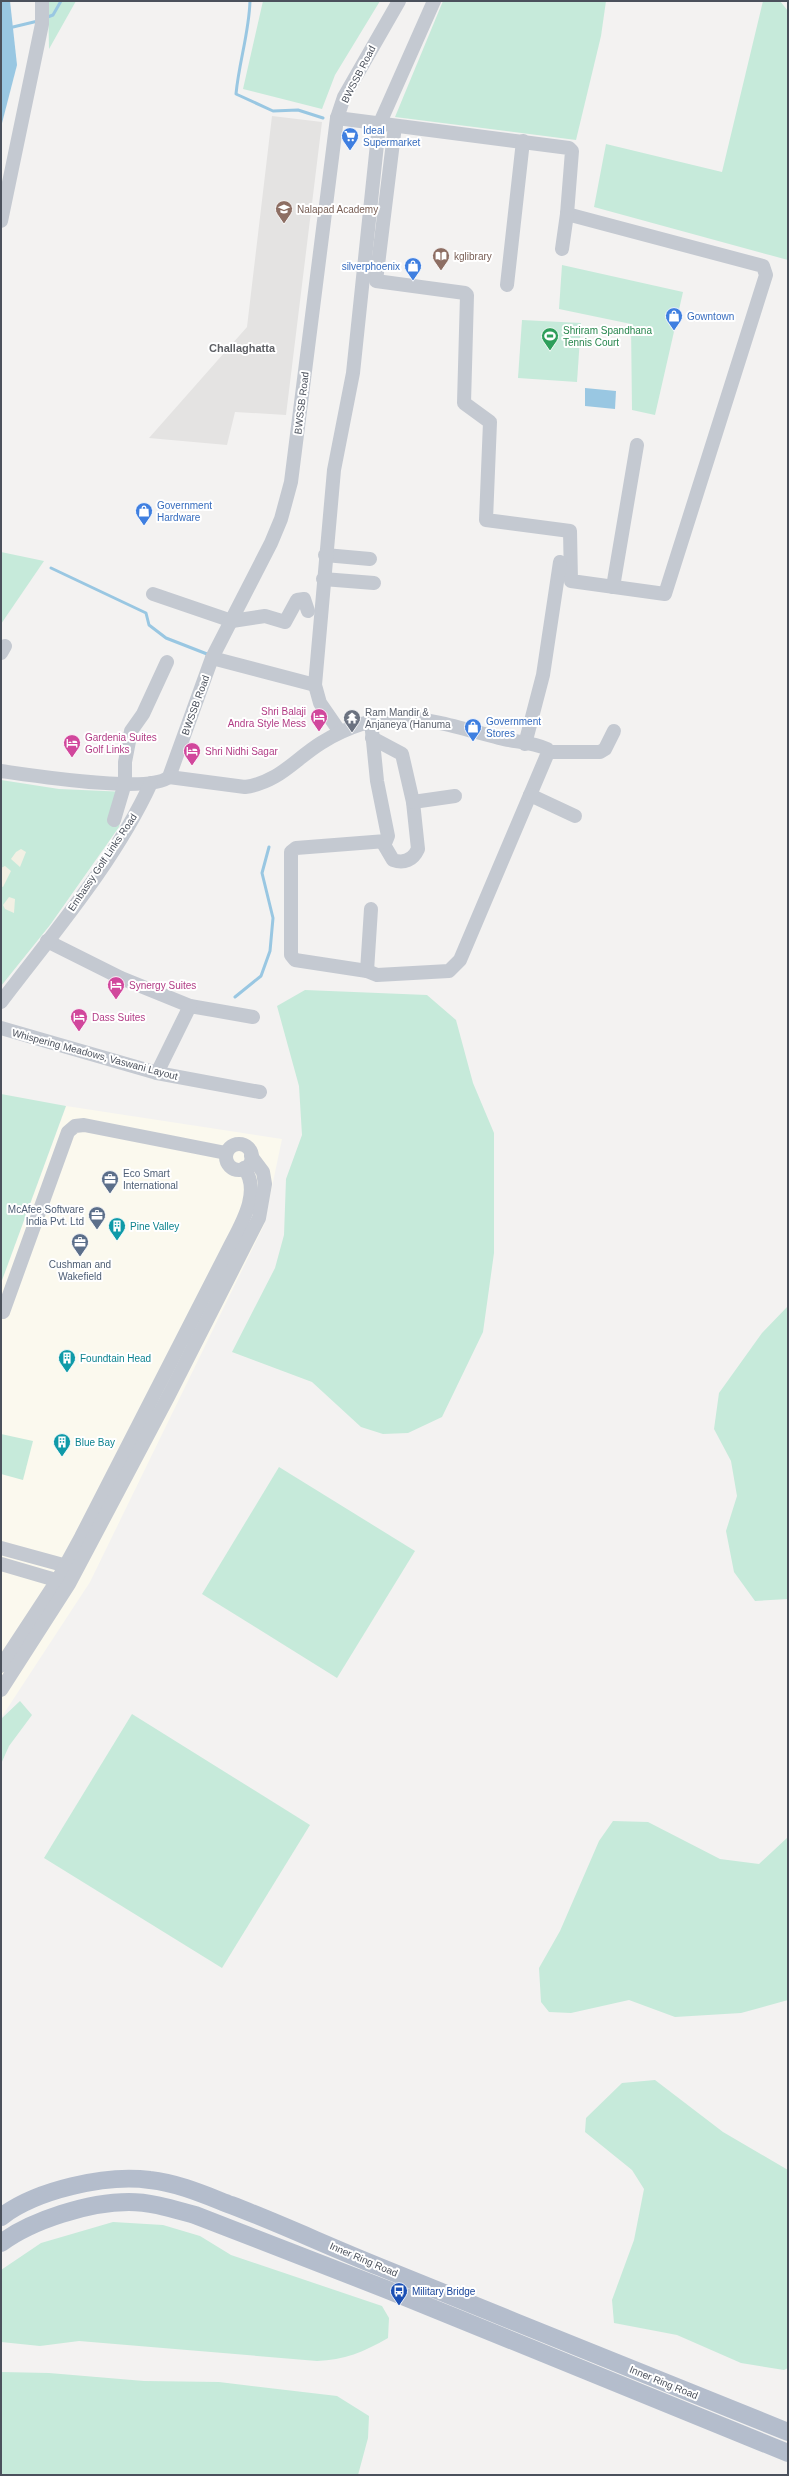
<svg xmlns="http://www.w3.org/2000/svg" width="789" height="2476" font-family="Helvetica,sans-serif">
<rect width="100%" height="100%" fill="#f3f2f1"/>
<!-- commercial -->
<polygon fill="#fbf9ee" points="66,1106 282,1139 264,1225 90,1582 1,1718 1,1283"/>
<!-- education -->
<polygon fill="#e4e3e2" points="272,116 322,122 286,415 235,412 227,445 149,438 247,327"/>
<!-- green -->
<g fill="#c6eada">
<polygon points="48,1 76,1 49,49"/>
<polygon points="263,1 380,1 335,75 322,109 243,89"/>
<polygon points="443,1 606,1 601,36 576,140 395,117"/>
<polygon points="763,1 780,1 788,11 788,260 594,207 606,144 722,172"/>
<polygon points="562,265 683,292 655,415 632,410 631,324 559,309"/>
<polygon points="522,320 581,323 577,382 518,378"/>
<polygon points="1,552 44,561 1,624"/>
<polygon points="1,780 59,789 127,792 119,827 50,925 1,986"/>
<polygon points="305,990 427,995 456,1020 473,1083 494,1133 494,1253 483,1332 442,1417 408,1433 383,1434 361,1427 312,1382 232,1352 275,1268 284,1235 286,1179 302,1135 299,1086 277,1006"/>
<polygon points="1,1094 66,1106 1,1283"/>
<polygon points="788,1306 788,1599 755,1601 734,1572 726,1531 737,1496 731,1461 714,1429 719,1393 762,1333"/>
<polygon points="1,1434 33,1441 23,1480 1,1474"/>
<polygon points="279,1467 415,1551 337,1678 202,1594"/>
<polygon points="20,1701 32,1715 9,1746 1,1764 1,1719"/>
<polygon points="132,1714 310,1825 222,1968 44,1858"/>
<polygon points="613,1821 648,1822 720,1859 759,1864 788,1837 788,2000 741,2013 675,2017 629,2000 571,2013 549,2012 541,2002 539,1968 560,1931 599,1841"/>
<polygon points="655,2080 723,2132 788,2170 788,2368 784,2370 741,2363 677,2335 614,2323 612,2300 634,2240 644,2189 632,2170 585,2132 586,2118 622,2083"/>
<path d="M113,2222L163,2225L200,2236L231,2255L382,2306L389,2318L388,2338C364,2352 344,2360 317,2361L79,2341L40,2346L1,2342V2270L41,2243Z"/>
<polygon points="1,2372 49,2373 144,2381 219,2382 337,2396 369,2416 368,2438 358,2475 1,2475"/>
</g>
<!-- sand -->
<g fill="#f2f0e4">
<polygon points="21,849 26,852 20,867 11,859 16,852"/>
<polygon points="5,866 11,871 3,887 1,886 1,868"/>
<polygon points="9,897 15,899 14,913 5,909 3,905"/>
</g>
<!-- water -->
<g fill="#99c7e2">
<polygon points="1,1 10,1 17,65 1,127"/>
<polygon points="585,388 616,391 615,409 585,406"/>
</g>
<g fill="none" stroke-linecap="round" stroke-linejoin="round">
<!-- stream -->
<g stroke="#99c7e2" stroke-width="3">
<path d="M250,1C249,33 239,62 236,94L273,111L298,110L323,118"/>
<polyline points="45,18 53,15 61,1"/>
<polyline points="13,27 38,21"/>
<polyline points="51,568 146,613 149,625 166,638 207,654"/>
<polyline points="235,997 261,976 270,951 273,918 262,873 269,847"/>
</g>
<!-- minor -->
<g stroke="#c4c9d1" stroke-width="14">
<polyline points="337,118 569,148 572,151 567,214 763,266 766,275 665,594 571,581 570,531 486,520 490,422 464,403 467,295 465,293 376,281 395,126"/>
<polyline points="1,221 42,24 42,1"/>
<polyline points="562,249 567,214"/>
<polyline points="507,285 523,141"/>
<polyline points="325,555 370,559"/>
<polyline points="323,579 374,583"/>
<polyline points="613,587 637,445"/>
<polyline points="153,594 232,621 265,616 285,622 297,600 304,599 308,611"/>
<polyline points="1,653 5,646"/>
<polyline points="212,658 315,685"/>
<polyline points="340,732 320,703 315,685 334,470 353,373 379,125 434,1"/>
<path d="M372,738L402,754L413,802L418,849C413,860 404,864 393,860L383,843"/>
<polyline points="525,744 543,675 560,562"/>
<polyline points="547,752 600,752 605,749 614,731"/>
<path d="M1,771C30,775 149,794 169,777L212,658L271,543L281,519L291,482L337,118L344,97L399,1"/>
<path d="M169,777L245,787C279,782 294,760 321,743C388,702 429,720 499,738C514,742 533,742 547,749V755L460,960L449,971L377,975L367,971L295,960L291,955V852L296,848L386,841L388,836L377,781L371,721"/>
<polyline points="530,795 575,816"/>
<polyline points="413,802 455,796"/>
<polyline points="114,820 125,783 125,762 131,731 143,714 167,662"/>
<polyline points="47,941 121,978 190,1006 253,1017"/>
<polyline points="367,971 371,909"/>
<path d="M1,1002C54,932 114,863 151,783"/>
<polyline points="1,1028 157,1073 260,1092"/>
<polyline points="157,1073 190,1006"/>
<circle cx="239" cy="1157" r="13"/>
<polyline points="1,1311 3,1312 68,1132 75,1126 84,1125 226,1153"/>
<polyline points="1,1548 74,1568"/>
<polyline points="1,1564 66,1583"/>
<path d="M1,1666L58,1579L81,1537L227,1252C238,1229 263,1193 244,1168"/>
<polyline points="1,1690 69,1584 168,1397 259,1218 265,1184 263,1172 251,1156"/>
</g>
<!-- major -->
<g stroke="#b4bdcc" stroke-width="18">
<path d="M1,2217C36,2190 106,2174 150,2180C178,2183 205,2195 231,2205C281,2224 330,2247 380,2267C516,2322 652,2378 788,2432"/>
<path d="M1,2243C32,2220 89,2202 129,2202C152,2202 173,2209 195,2215L388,2290L788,2453"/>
</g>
</g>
<!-- icons -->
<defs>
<g id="supermarket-pin" transform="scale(0.9)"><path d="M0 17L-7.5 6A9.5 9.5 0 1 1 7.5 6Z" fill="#3f7fe0" stroke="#fff"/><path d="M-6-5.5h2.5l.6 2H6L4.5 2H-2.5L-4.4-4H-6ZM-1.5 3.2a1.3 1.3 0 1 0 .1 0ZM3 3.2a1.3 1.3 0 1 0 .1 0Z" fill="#fff"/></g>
<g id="school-pin" transform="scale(0.9)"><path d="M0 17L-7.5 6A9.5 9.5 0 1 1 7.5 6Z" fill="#8d6e63" stroke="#fff"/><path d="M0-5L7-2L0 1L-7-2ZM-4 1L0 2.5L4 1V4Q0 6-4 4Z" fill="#fff"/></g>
<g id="library-pin" transform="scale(0.9)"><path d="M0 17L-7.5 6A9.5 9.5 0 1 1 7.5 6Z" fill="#8d6e63" stroke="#fff"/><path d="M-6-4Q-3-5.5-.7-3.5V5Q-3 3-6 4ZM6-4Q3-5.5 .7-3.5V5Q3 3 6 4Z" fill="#fff"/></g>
<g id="shop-pin" transform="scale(0.9)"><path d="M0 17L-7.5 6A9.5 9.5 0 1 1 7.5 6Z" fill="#3f7fe0" stroke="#fff"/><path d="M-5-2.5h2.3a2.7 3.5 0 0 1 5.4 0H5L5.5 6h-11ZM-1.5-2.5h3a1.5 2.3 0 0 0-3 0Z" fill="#fff"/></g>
<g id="stadium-pin" transform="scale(0.9)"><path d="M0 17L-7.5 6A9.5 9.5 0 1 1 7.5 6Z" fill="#2e9e5b" stroke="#fff"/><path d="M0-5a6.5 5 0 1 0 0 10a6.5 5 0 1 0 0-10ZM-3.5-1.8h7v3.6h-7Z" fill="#fff"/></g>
<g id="hotel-pin" transform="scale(0.9)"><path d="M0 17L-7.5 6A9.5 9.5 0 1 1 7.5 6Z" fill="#d1479c" stroke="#fff"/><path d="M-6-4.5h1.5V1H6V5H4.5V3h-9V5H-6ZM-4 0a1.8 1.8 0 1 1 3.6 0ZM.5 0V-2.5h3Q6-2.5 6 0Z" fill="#fff"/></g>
<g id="temple-pin" transform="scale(0.9)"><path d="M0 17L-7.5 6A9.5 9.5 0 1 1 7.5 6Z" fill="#6b7280" stroke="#fff"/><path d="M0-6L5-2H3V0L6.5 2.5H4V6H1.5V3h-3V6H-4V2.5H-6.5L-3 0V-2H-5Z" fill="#fff"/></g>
<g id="office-pin" transform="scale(0.9)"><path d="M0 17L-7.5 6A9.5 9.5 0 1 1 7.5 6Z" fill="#5c6f8a" stroke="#fff"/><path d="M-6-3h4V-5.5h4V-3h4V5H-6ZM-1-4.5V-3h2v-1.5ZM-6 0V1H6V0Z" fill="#fff"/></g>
<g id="building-pin" transform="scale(0.9)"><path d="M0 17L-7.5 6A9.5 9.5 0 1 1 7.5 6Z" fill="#0f9aa8" stroke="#fff"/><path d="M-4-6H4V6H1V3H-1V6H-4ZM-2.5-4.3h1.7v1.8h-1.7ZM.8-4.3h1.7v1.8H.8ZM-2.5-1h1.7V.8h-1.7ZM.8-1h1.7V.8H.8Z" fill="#fff"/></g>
<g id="bus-pin" transform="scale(0.9)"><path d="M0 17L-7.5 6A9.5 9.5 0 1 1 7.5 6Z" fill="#1a4fb4" stroke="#fff"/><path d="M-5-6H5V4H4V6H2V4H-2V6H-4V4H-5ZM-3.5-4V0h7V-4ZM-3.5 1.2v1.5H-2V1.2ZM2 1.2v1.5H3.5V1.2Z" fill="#fff"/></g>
</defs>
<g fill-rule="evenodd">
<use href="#supermarket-pin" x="350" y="136"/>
<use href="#school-pin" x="284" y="209"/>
<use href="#library-pin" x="441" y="256"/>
<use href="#shop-pin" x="413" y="266"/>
<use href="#shop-pin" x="674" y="316"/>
<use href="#stadium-pin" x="550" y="336"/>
<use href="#shop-pin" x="144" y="511"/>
<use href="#hotel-pin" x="319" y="717"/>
<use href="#temple-pin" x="352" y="718"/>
<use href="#shop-pin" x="473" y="727"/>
<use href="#hotel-pin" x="72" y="743"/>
<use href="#hotel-pin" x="192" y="751"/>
<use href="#hotel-pin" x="116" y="985"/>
<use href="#hotel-pin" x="79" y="1017"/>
<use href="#office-pin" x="110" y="1179"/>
<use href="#office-pin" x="97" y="1215"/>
<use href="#building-pin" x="117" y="1226"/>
<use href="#office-pin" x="80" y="1242"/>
<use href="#building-pin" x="67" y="1358"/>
<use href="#building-pin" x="62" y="1442"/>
<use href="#bus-pin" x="399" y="2291"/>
</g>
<g text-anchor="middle" stroke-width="4" stroke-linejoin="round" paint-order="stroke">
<!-- street labels -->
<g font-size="10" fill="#4b515c" stroke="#fff">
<text transform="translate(358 74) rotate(-63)" y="4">BWSSB Road</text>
<text transform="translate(301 403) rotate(-83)" y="4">BWSSB Road</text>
<text transform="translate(195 705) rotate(-70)" y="4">BWSSB Road</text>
<text transform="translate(102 862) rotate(-56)" y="4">Embassy Golf Links Road</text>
<text transform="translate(95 1054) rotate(15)" y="4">Whispering Meadows, Vaswani Layout</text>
<text transform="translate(364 2259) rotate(23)" y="4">Inner Ring Road</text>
<text transform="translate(664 2382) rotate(22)" y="4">Inner Ring Road</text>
</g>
<!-- shop labels -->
<g font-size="10" fill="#366cbe" stroke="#fff" text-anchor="start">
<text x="363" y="134">Ideal<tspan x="363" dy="12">Supermarket</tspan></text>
<text x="400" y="270" text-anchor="end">silverphoenix</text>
<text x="687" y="320">Gowntown</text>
<text x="157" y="509">Government<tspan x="157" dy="12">Hardware</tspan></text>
<text x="486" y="725">Government<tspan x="486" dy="12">Stores</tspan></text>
</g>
<!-- education labels -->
<g font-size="10" fill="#785e54" stroke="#fff" text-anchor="start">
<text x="297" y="213">Nalapad Academy</text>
<text x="454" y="260">kglibrary</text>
</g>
<!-- leisure labels -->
<g font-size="10" fill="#27864d" stroke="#fff" text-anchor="start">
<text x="563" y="334">Shriram Spandhana<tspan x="563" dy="12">Tennis Court</tspan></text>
</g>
<!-- hotel labels -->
<g font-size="10" fill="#b23c85" stroke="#fff" text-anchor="start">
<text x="306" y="715" text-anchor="end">Shri Balaji<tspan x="306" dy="12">Andra Style Mess</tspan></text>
<text x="85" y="741">Gardenia Suites<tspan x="85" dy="12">Golf Links</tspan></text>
<text x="205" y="755">Shri Nidhi Sagar</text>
<text x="129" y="989">Synergy Suites</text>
<text x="92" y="1021">Dass Suites</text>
</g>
<!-- worship labels -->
<g font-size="10" fill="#5b616d" stroke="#fff" text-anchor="start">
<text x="365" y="716">Ram Mandir &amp;<tspan x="365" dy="12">Anjaneya (Hanuma</tspan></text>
</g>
<!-- service labels -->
<g font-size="10" fill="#4e5e75" stroke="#fff" text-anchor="start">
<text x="123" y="1177">Eco Smart<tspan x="123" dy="12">International</tspan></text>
<text x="84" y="1213" text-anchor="end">McAfee Software<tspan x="84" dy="12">India Pvt. Ltd</tspan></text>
<text x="80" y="1268" text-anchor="middle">Cushman and<tspan x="80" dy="12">Wakefield</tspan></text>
</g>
<!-- culture labels -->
<g font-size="10" fill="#0d838f" stroke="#fff" text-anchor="start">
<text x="130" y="1230">Pine Valley</text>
<text x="80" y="1362">Foundtain Head</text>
<text x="75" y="1446">Blue Bay</text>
</g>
<!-- transit labels -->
<g font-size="10" fill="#164399" stroke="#fff" text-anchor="start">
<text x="412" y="2295">Military Bridge</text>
</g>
<!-- neighbourhood labels -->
<g font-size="11" font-weight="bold" fill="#5e6065" stroke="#fff">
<text x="242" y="352">Challaghatta</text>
</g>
</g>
<!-- border -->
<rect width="789" height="2476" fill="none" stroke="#4b515c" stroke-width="4"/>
</svg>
